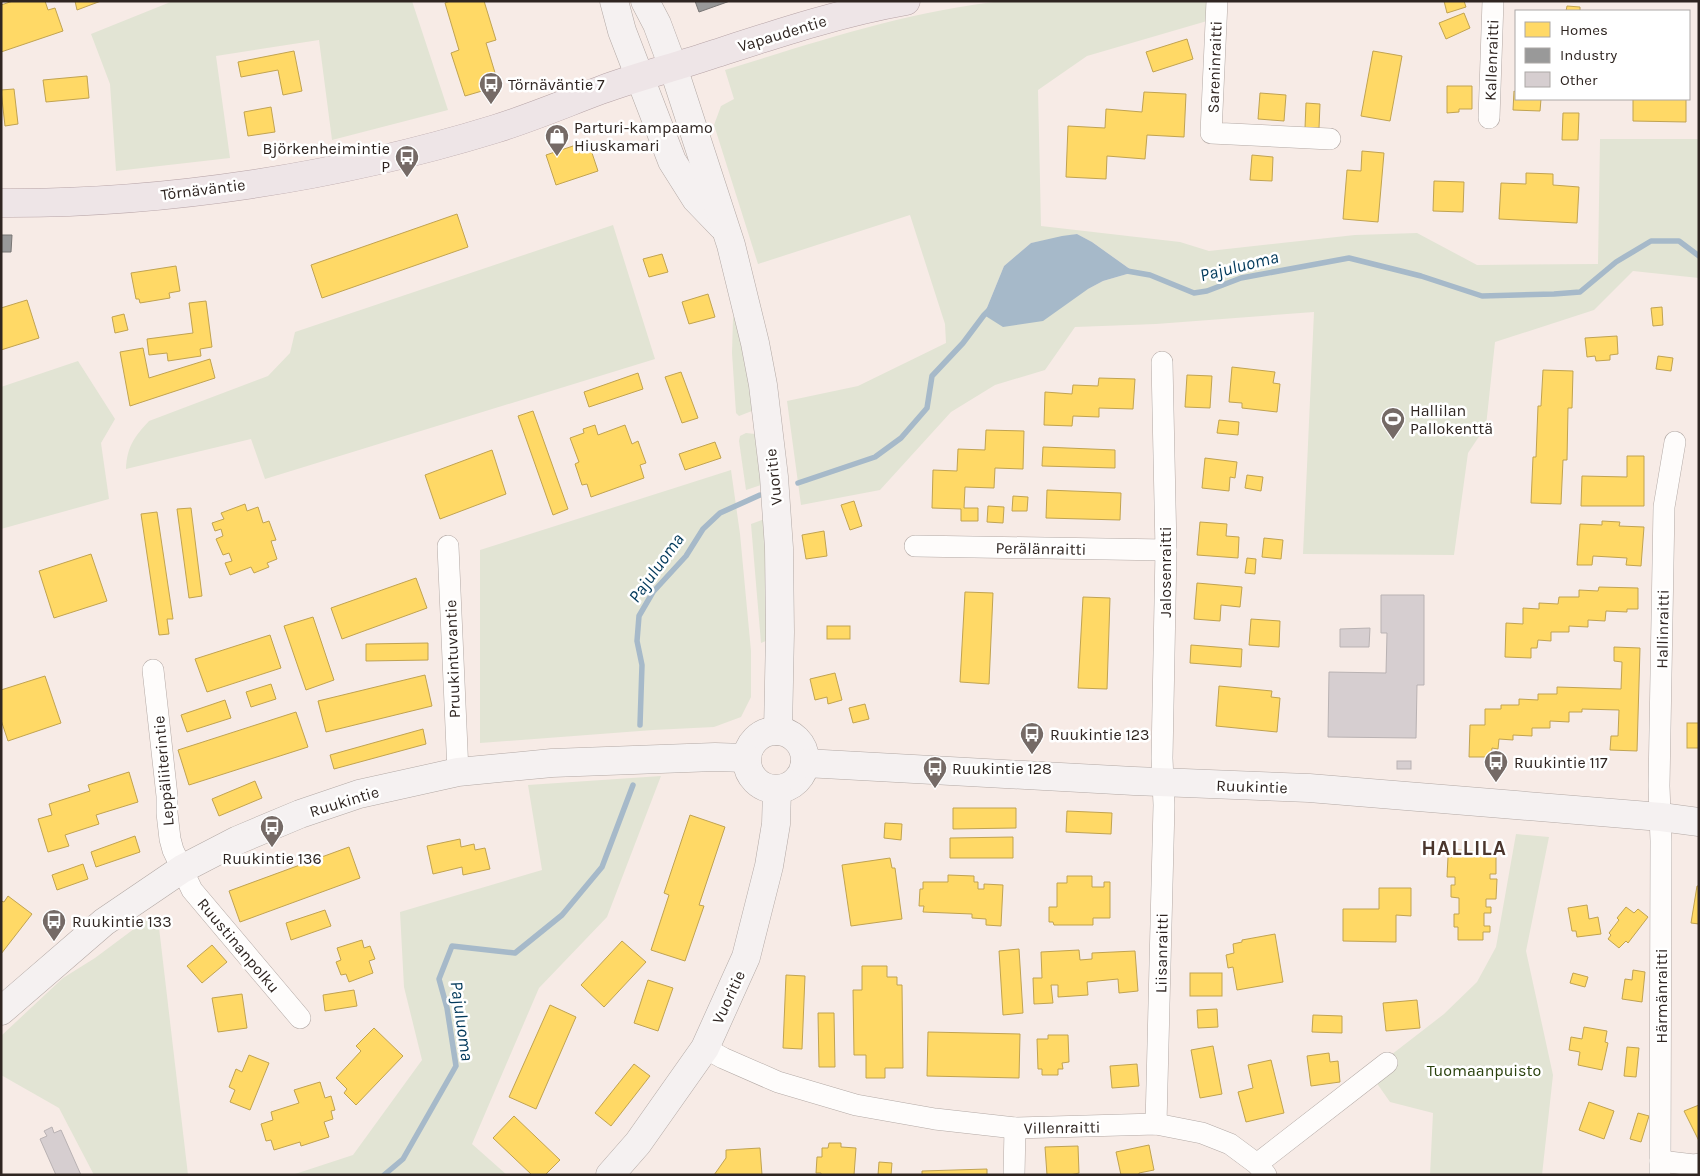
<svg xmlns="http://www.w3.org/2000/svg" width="1700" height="1176" font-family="Karla,sans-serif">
<rect width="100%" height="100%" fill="#f7ebe6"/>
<!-- green -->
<g fill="#e2e4d4" fill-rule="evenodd">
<polygon points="173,1 412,1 448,110 332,140 319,40 216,56 230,158 116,171 110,84 91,34"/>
<path d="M1003,1H1208L1207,21L1087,56L1038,90L1041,226L1180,242L1209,251L1355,235L1417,233L1477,265L1598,264L1600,139H1699V278L1633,271L1594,310L1495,342L1486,426L1468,453L1454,555L1303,554L1314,312L1156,324L1075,327L1045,370L995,385L951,412L880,490L801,505L787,401L858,386L946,343L945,324L910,215L758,264L714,125L721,106L734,99L725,70C816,42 908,11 1003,1ZM1077,234L1092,242L1134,272L1103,281L1088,289L984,315L1004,266L1031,243Z"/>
<path d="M613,225L655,359L265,479L251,439L126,469C127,447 134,437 149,421L268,376L290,353L295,332Z"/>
<polygon points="736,314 754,407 752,411 739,416 736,413 732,353 733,318"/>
<polygon points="78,361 115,419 101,443 109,499 1,529 1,387"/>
<polygon points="746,433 755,434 758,436 764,484 746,490 739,441 740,436"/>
<polygon points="731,470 740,534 751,651 751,697 741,717 714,727 653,730 480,743 480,550"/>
<polygon points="767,518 769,582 766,641 761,643 751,524"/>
<polygon points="661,776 607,917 539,988 472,1144 507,1175 292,1175 353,1155 422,1060 404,987 400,912 542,870 528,785"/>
<polygon points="1516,834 1549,837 1526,951 1553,1075 1542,1175 1430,1175 1433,1113 1390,1102 1369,1072 1444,1014 1477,982 1496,947"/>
<polygon points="150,917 158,919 188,1175 94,1175 59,1108 1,1075 1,1036 63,978 95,958"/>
</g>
<!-- water -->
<polygon fill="#a6b9c9" points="1077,234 1092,242 1134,272 1103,281 1088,289 1043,321 1003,327 984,315 1004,266 1031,243 1062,236"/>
<!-- homes -->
<g fill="#ffd966" stroke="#c1a351">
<polygon points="13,1 45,1 48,10 55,8 63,31 1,52 1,5"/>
<polygon points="75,1 101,1 77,10"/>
<polygon points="450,1 484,1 496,40 486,43 499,86 465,96 451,53 459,50 445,3"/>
<polygon points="1444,1 1464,1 1466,7 1447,13"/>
<polygon points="1567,6 1580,7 1580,11 1566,11"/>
<polygon points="1464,13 1470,28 1446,39 1439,23"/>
<polygon points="1187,39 1193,59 1153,72 1146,52"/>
<polygon points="294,51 302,91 283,95 278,70 241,77 238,62"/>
<polygon points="1373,51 1402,56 1390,121 1361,116"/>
<polygon points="87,76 89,98 46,102 43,80"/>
<polygon points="1447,86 1472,86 1472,109 1459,109 1459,112 1447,113"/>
<polygon points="14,89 18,124 5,126 1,90"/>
<polygon points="1514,91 1516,92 1516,99 1541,99 1540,111 1513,110"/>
<polygon points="1144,92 1186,94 1184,137 1147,135 1145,159 1107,156 1106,179 1066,177 1068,126 1105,128 1106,109 1142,112"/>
<polygon points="1260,93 1286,95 1284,121 1258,119"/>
<polygon points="1633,99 1686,99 1686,122 1633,121"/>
<polygon points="1306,103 1320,104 1319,128 1305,128"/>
<polygon points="271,107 275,132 248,136 244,112"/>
<polygon points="1563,113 1579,113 1578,140 1562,140"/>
<polygon points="588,141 598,171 556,185 546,155"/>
<polygon points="1362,151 1384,153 1378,222 1343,219 1347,170 1361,171"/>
<polygon points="1252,155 1273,157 1272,181 1250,180"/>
<polygon points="1526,173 1553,174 1553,185 1579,187 1577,223 1499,219 1501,183 1526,184"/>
<polygon points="1434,181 1464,182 1463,212 1433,211"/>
<polygon points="457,214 468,247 322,298 311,265"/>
<polygon points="662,254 668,272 649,277 643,259"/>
<polygon points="176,266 180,291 169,293 170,298 140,303 139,299 136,299 131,273"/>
<polygon points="708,294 715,317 689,324 682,302"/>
<polygon points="27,300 39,338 1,350 1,308"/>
<polygon points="206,301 212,347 200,349 201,356 168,361 167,353 149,355 147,339 193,333 189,303"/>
<polygon points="1662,307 1663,325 1653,326 1651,308"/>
<polygon points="124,314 128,330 115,333 112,317"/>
<polygon points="1617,336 1618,354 1610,355 1610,360 1596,361 1595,356 1587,357 1585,338"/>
<polygon points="143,348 149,378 210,359 215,378 130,406 120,352"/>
<polygon points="1658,356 1673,358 1671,371 1656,369"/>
<polygon points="1232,367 1275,372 1273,383 1280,384 1277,412 1242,408 1242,403 1229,402"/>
<polygon points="1543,370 1573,371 1572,408 1568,408 1567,460 1563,460 1561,504 1531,503 1533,457 1536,457 1538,406 1541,406"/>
<polygon points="681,372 698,418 682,423 665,377"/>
<polygon points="638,373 643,389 589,407 584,392"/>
<polygon points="1187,375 1212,376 1210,408 1185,407"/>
<polygon points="1099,378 1135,379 1133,409 1099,408 1099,417 1073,416 1072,426 1044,425 1045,392 1072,394 1073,385 1098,386"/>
<polygon points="533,411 568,509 553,515 518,416"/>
<polygon points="1219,420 1239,422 1238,435 1217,433"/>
<polygon points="595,425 598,435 625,425 632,444 638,441 646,463 640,465 644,478 591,497 587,484 582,485 575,464 579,462 570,438 584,433 583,429"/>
<polygon points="986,430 1024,431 1023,469 995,468 994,488 965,487 964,508 978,508 978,521 961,521 961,509 932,508 933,470 957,471 958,449 985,450"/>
<polygon points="715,442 721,458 685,470 679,454"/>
<polygon points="1043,447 1115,450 1115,468 1042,466"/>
<polygon points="492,450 506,494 440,519 425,475"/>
<polygon points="1627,456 1644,456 1644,506 1581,506 1582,476 1627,477"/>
<polygon points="1205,458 1237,462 1235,478 1230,477 1229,491 1202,488"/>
<polygon points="1247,475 1263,477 1261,491 1245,488"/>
<polygon points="1047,490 1121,493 1120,520 1046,518"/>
<polygon points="1013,496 1028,497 1027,511 1012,511"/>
<polygon points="854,501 862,526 850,530 841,505"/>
<polygon points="245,504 247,511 258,507 263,523 269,521 276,540 271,541 277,559 267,563 269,567 254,573 251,567 230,575 225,563 232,561 229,553 223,555 216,539 223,536 221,529 215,531 212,523 224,519 221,513"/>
<polygon points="988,506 1004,507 1003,523 987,522"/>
<polygon points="191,508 202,596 189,598 177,509"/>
<polygon points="157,512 173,619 167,619 169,634 159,635 141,514"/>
<polygon points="1602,521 1620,522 1619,526 1644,527 1641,566 1626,565 1627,558 1593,556 1592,565 1577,565 1580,524 1602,525"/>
<polygon points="1200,522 1227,524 1226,536 1239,537 1238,558 1197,555"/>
<polygon points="824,531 827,556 806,559 802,535"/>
<polygon points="1264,538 1283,540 1281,559 1262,557"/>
<polygon points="91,554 107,601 54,618 39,571"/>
<polygon points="1247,558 1256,559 1255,574 1245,573"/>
<polygon points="416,578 427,608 342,639 331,608"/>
<polygon points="1197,583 1242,587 1240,607 1221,605 1220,621 1194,619"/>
<polygon points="1599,587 1638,588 1638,609 1627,609 1627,612 1606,611 1605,621 1588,620 1588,627 1569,626 1569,632 1551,632 1551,641 1538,640 1537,648 1531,648 1531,658 1505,657 1506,623 1523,624 1523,608 1539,609 1539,603 1558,604 1559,597 1579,597 1579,590 1598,591"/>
<polygon points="965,592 993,593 989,684 960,682"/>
<polygon points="1083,597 1110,598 1107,689 1078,688"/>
<polygon points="313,617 334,680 306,690 284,626"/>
<polygon points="1251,619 1280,621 1279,647 1249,645"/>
<rect x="827" y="626" width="23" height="13"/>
<polygon points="270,635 281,668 207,692 195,659"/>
<polygon points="428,643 428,660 366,661 366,644"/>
<polygon points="1191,645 1242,649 1241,667 1190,663"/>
<polygon points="1614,647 1640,648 1637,751 1610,750 1611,736 1618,736 1619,710 1582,709 1582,712 1569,712 1569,722 1550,721 1550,728 1532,728 1532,736 1513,735 1513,740 1499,739 1498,749 1492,748 1491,757 1469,757 1470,725 1485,725 1485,709 1501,709 1501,705 1519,705 1519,699 1538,700 1538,694 1557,694 1557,687 1621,689 1622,662 1614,661"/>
<polygon points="835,673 842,700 828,704 827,697 815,700 810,679"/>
<polygon points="425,675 432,706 326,732 318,701"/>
<polygon points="45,676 61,723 8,741 1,720 1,690"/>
<polygon points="271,684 276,699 251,707 246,692"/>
<polygon points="1219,686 1272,691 1271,697 1280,698 1277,732 1216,726"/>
<polygon points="225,700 231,718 187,732 181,715"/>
<polygon points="865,704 869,719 853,723 849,708"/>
<polygon points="296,712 308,747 189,785 178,750"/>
<rect x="1687" y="723" width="12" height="25"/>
<polygon points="423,729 426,744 334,769 330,755"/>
<polygon points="129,772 138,802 96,815 99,824 65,835 69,846 48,852 38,819 52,815 49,804 90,791 88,785"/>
<polygon points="255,781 262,798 219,816 212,799"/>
<polygon points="953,808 1016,808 1016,828 953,829"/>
<polygon points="1067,811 1112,813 1111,834 1066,832"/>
<polygon points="690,815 725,827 699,905 704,906 685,961 651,950 669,895 664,893"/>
<polygon points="885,823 902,824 901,840 884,838"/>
<polygon points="135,836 140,852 96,867 91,852"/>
<polygon points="1013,837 1013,858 950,858 950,838"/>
<polygon points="460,839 461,847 474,844 475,850 485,848 490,869 463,875 462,867 433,874 427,846"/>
<polygon points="349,847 360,878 240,922 229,891"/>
<polygon points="1452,850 1486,851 1486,857 1496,857 1496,874 1490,874 1490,879 1497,879 1496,899 1486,899 1486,907 1491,907 1491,913 1484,913 1484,926 1490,926 1490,932 1483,932 1483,940 1458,940 1458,927 1454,927 1454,914 1459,914 1459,898 1451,897 1451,885 1455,885 1455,877 1447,877 1448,857 1452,857"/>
<polygon points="890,858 892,868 895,868 902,919 851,926 842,865"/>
<polygon points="83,864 88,879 57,890 52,875"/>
<polygon points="948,875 974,876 974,882 978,882 978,889 984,889 984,884 1003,885 1001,926 986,925 986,919 972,918 972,914 923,912 924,906 919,906 920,889 923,889 923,882 948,882"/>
<polygon points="1067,876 1092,876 1092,887 1104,887 1104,882 1110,882 1110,918 1093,918 1093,925 1054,925 1053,922 1049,922 1049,907 1057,907 1057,883 1067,883"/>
<polygon points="1697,886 1699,886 1699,924 1691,923"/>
<polygon points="1379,888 1411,888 1411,916 1396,915 1396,942 1343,941 1343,909 1379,909"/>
<polygon points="8,896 32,914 1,954 1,901 4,902"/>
<polygon points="1587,905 1589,919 1598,917 1601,934 1577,937 1576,931 1572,931 1568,908"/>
<polygon points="1626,907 1634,913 1638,909 1648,917 1628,943 1626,941 1619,948 1608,939 1611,935 1609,933 1619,920 1617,918"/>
<polygon points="325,910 331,926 291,940 286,923"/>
<polygon points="1275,934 1283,982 1237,990 1233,967 1228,968 1226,955 1234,953 1233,944 1242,942 1242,940"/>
<polygon points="362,940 364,948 370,946 375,959 369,961 373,973 349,982 346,974 341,975 336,962 341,960 337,948"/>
<polygon points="622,941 646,962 604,1007 581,985"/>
<polygon points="212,945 227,962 202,983 187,966"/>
<polygon points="1019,949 1023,1013 1003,1015 999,951"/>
<polygon points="1079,950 1080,960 1092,959 1092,953 1135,951 1138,991 1119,993 1118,979 1087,982 1088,995 1058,997 1058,985 1051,985 1053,1003 1034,1004 1033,978 1042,978 1041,952"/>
<polygon points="862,966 887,966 887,977 897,977 897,985 902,985 903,1068 885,1068 885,1078 866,1078 866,1055 854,1055 853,990 862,990"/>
<polygon points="1633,970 1645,972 1642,1002 1622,999 1625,979 1632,980"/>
<rect x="1190" y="973" width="32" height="23"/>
<polygon points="1573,973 1588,977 1585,987 1570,983"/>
<polygon points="786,975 805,976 802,1049 783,1048"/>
<polygon points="648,980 673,988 658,1031 634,1023"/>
<polygon points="354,990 357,1006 325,1011 323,995"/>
<polygon points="242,994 247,1028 218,1032 212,998"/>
<polygon points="1417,1000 1420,1028 1386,1031 1383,1003"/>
<polygon points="550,1005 576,1017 536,1109 509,1097"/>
<polygon points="1217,1009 1218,1027 1198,1028 1197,1010"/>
<polygon points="818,1013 834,1013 835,1067 819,1067"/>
<polygon points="1313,1015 1342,1016 1342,1033 1312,1032"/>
<polygon points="1584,1027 1607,1031 1605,1042 1608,1043 1602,1070 1578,1065 1580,1052 1569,1050 1571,1037 1582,1039"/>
<polygon points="374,1028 403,1056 356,1105 344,1093 347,1089 336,1078 361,1051 356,1046"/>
<polygon points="928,1032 1020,1034 1019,1078 927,1076"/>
<polygon points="1048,1035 1068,1035 1069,1062 1062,1063 1063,1069 1058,1069 1058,1075 1042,1075 1042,1069 1038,1069 1037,1039 1048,1039"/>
<polygon points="1213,1046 1222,1094 1200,1098 1191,1050"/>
<polygon points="1627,1047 1639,1048 1636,1077 1624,1076"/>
<polygon points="1329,1053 1330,1062 1338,1061 1340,1082 1311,1086 1307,1056"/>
<polygon points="249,1055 269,1063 250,1110 230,1102 235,1090 229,1087 236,1069 242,1072"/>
<polygon points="1271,1060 1284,1113 1246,1122 1238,1092 1253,1088 1248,1065"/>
<polygon points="634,1064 650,1076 611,1126 595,1113"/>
<polygon points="1137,1064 1139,1086 1112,1088 1110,1066"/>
<polygon points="320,1082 325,1098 331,1096 335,1110 331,1111 333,1119 324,1122 329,1137 301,1146 300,1142 274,1150 271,1140 266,1141 261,1124 273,1120 271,1112 299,1103 294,1090"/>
<polygon points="1589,1102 1614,1111 1604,1139 1579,1130"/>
<polygon points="1699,1105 1699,1141 1684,1111"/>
<polygon points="1638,1113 1649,1116 1641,1142 1630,1139"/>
<polygon points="514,1116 560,1160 545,1175 532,1175 493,1138"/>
<polygon points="829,1143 841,1143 841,1147 856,1148 854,1175 821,1175 821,1173 816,1173 817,1157 822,1157 822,1148 828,1148"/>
<polygon points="1149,1145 1154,1170 1139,1173 1139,1175 1121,1175 1116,1152"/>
<polygon points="1078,1146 1079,1173 1070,1175 1047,1175 1045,1147"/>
<polygon points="760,1148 762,1175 714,1175 726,1158 726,1150"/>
<polygon points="879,1162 892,1163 891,1175 878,1175"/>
<polygon points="987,1169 987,1175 922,1175 922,1171"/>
</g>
<!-- industry -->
<g fill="#999" stroke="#797675">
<polygon points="695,1 730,1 699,12"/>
<polygon points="1,235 12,235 11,252 1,252"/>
</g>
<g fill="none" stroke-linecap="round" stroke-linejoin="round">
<!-- stream -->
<g stroke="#a6b9c9" stroke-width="5.5">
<polyline points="1127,271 1150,275 1194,293 1207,291 1241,278 1349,258 1421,276 1482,296 1554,294 1580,292 1616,262 1651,241 1679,241 1699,256"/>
<polyline points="798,483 875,457 901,438 927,408 932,376 963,343 984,315 989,310"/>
<polyline points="640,725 642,665 637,641 639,616 653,592 686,556 703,529 720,513 760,495"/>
<polyline points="384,1175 403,1159 456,1066 447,1008 439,979 452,946 515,953 562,915 602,867 633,785"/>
</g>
</g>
<!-- building -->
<g fill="#d6ced0" stroke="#b9b2b3">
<polygon points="1381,595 1424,595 1424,685 1417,685 1416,738 1328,737 1329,672 1386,673 1387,633 1381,633"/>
<polygon points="1370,628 1369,647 1340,647 1340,629"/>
<rect x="1397" y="761" width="14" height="8"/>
<polygon points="52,1127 54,1133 61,1130 81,1175 56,1175 40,1139 47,1136 44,1131"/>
</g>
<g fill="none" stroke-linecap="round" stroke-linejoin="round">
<!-- street casing -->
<g stroke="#b3a9a5" stroke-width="22">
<g id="street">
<polyline points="1217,1 1211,133 1330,139"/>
<polyline points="1489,118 1493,1"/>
<polyline points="448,546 458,772"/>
<polyline points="915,546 1166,550"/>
<polyline points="153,670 167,796 167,813 170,839 173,850 192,890 300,1018"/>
<polyline points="705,1048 723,1058 778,1082 856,1105 935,1119 1015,1128 1156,1124 1202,1133 1230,1144 1257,1164 1266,1175"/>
<polyline points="1156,1124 1164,805 1162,758 1166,550 1162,362"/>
<polyline points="1660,1161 1694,1165 1699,1164"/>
<polyline points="1257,1164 1387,1063"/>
<polyline points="1014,1175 1015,1128"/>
<polyline points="1660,1175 1661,841 1659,786 1664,507 1675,442"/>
</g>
</g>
<!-- secondary casing -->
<g stroke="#b3a9a5" stroke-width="29">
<g id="secondary">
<polyline points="614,1 622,31 672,161 696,199 722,226"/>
<polyline points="645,1 657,24 673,67 731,245 755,343 763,385 774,477 779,548 780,632 778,731"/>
<circle cx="776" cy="760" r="29"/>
<polyline points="805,763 1134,781 1309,788 1661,817 1699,822"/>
<polyline points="1,1011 104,922 182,869 238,840 300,814 359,794 458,772 552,763 715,757 746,758"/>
<polyline points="610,1175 638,1143 705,1048 746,957 769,866 776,824 777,790"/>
</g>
</g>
<!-- primary casing -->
<g stroke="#b7a4a7" stroke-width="29">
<path id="primary" d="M1,203C165,204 339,177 495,129C531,118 566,103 601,90C636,77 672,68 708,56C773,35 838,13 906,1"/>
</g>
<!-- street -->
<use href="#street" stroke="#fefcfb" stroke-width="21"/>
<!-- secondary -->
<use href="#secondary" stroke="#f5f1f1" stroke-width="28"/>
<!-- primary -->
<use href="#primary" stroke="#eee5e7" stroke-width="28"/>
</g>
<!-- icons -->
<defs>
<g id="bus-pin" transform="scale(1.25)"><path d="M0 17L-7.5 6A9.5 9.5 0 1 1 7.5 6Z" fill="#756a66" stroke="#fff"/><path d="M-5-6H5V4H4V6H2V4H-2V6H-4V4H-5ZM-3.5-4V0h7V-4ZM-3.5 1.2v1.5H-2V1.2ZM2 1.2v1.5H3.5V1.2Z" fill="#fff"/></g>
<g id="shop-pin" transform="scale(1.25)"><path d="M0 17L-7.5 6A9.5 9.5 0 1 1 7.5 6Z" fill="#756a66" stroke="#fff"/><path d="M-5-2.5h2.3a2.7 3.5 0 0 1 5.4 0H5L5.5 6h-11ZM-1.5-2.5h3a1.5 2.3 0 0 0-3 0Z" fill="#fff"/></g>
<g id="stadium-pin" transform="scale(1.25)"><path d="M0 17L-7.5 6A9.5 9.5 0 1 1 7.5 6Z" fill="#756a66" stroke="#fff"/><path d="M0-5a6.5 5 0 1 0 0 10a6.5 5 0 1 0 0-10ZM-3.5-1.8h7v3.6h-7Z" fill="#fff"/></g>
</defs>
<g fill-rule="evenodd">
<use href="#bus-pin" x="491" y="84"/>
<use href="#shop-pin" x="557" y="136"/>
<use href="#bus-pin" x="407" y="157"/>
<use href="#stadium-pin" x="1393" y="419"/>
<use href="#bus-pin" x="1032" y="734"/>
<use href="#bus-pin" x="1496" y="762"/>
<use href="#bus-pin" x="935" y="768"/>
<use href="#bus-pin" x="272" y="827"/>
<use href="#bus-pin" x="54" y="921"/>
</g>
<g text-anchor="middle" stroke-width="5" stroke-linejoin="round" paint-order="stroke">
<!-- street labels -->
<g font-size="16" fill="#2f2521" stroke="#fff">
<text transform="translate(782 33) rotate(-17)" y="6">Vapaudentie</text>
<text transform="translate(1491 60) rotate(-88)" y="6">Kallenraitti</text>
<text transform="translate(1214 67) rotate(-88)" y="6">Sareninraitti</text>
<text transform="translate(203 189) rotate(-7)" y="6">Törnäväntie</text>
<text transform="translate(773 477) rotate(-96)" y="6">Vuoritie</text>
<text transform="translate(1041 548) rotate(1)" y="6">Perälänraitti</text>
<text transform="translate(1165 572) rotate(-90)" y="6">Jalosenraitti</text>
<text transform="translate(1662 629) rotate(-89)" y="6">Hallinraitti</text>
<text transform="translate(452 659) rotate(-92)" y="6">Pruukintuvantie</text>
<text transform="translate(163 771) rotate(-95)" y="6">Leppäliiterintie</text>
<text transform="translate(1252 786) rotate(2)" y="6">Ruukintie</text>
<text transform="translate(344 801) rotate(-17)" y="6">Ruukintie</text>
<text transform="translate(239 945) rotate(50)" y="6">Ruustinanpolku</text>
<text transform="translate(1161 953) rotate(-89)" y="6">Liisanraitti</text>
<text transform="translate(1661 996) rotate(-90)" y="6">Härmänraitti</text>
<text transform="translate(728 997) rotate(-65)" y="6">Vuoritie</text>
<text transform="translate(1062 1127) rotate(-1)" y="6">Villenraitti</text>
</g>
<!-- poi labels -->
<g font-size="16" fill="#2f2521" stroke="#fff" text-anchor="start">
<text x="508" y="90">Törnäväntie 7</text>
<text x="574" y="133">Parturi-kampaamo<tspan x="574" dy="18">Hiuskamari</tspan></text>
<text x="390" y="154" text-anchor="end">Björkenheimintie<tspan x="390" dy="18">P</tspan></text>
<text x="1410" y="416">Hallilan<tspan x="1410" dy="18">Pallokenttä</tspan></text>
<text x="1050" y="740">Ruukintie 123</text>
<text x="1514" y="768">Ruukintie 117</text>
<text x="952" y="774">Ruukintie 128</text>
<text x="272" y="864" text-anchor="middle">Ruukintie 136</text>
<text x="72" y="927">Ruukintie 133</text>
</g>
<!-- park labels -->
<g font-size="16" fill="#29400c" stroke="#fff">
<text x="1484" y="1076">Tuomaanpuisto</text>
</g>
<!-- water labels -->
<g font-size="18" font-style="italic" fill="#00385a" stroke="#fff">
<text transform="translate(1239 266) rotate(-14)" y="6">Pajuluoma</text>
<text transform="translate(656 568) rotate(-54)" y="6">Pajuluoma</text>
<text transform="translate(462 1021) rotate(82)" y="6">Pajuluoma</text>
</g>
<!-- district labels -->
<g font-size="21" font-weight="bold" letter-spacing="1" fill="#4b362d" stroke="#fff">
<text x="1464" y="855">HALLILA</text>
</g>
</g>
<!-- border -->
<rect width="1700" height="1176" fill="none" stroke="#2f2521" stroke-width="5"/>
<!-- legend -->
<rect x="1515" y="10" width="175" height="90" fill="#ffffff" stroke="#aca8a6"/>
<rect x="1525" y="22" width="25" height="15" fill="#ffd966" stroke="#aca8a6"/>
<text x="1560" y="35" font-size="15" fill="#2f2521">Homes</text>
<rect x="1525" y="48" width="25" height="15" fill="#999999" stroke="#aca8a6"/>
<text x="1560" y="60" font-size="15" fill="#2f2521">Industry</text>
<rect x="1525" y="72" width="25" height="15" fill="#d6ced0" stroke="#aca8a6"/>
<text x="1560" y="85" font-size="15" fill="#2f2521">Other</text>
</svg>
